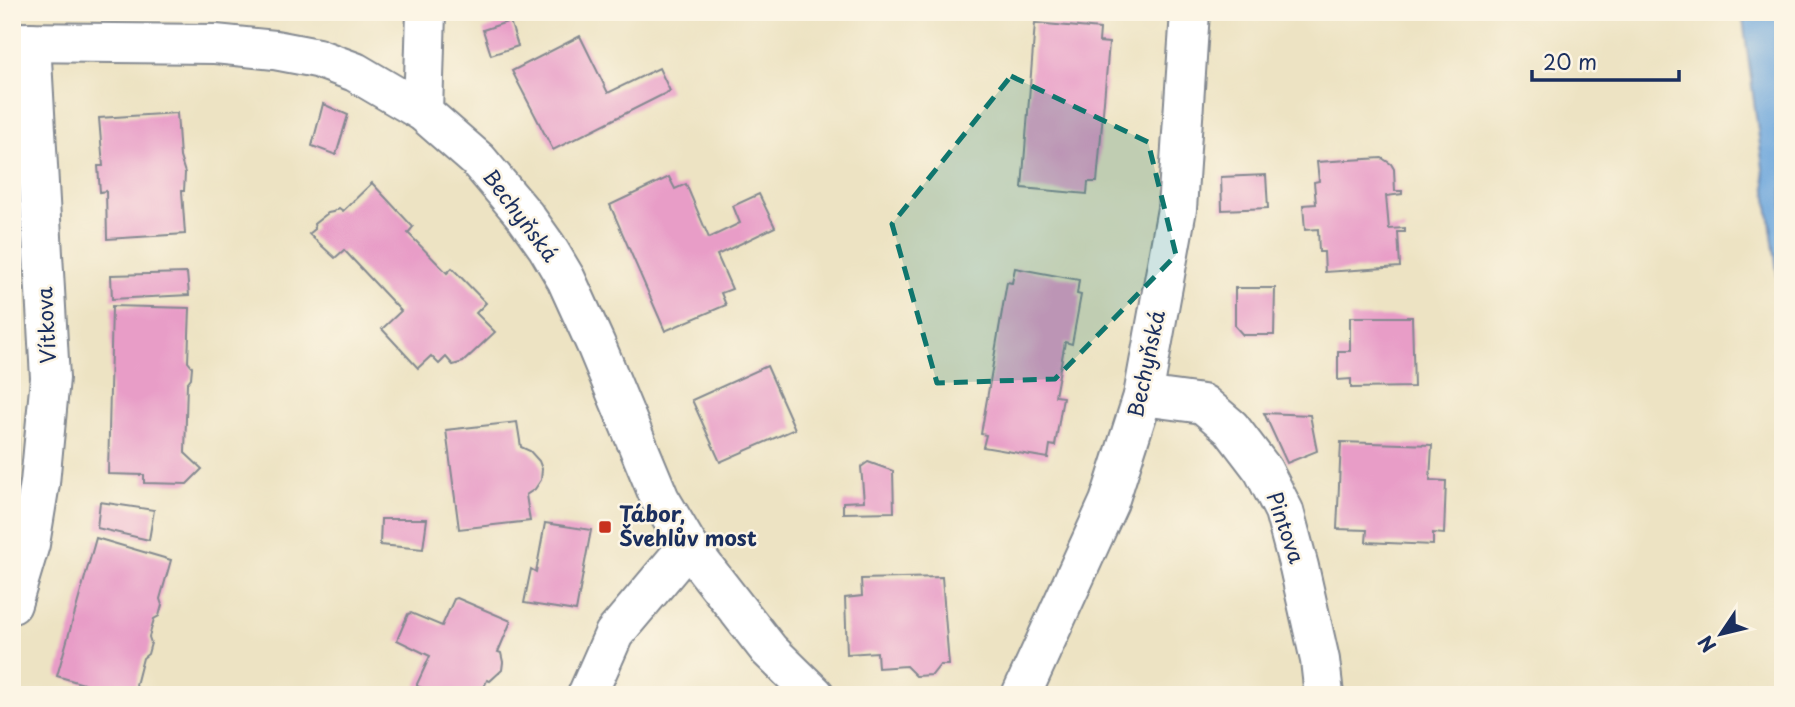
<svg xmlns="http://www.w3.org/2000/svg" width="1795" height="707" font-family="'Playpen Sans',sans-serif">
<rect width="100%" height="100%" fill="#fcf5e5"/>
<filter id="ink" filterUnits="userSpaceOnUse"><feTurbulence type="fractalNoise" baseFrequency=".0143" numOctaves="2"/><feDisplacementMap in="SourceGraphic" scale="14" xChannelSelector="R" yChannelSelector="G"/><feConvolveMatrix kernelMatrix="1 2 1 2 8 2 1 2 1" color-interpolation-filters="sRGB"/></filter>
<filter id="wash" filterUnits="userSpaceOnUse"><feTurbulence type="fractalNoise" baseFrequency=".00686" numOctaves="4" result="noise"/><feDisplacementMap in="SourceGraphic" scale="28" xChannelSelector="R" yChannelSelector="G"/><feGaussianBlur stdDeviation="1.57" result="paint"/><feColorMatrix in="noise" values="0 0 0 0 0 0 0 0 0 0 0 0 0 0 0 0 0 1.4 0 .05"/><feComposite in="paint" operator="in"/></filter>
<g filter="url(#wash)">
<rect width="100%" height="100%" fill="#ede3c3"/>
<!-- water -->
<polygon fill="#6ca6dc" stroke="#446a9d" stroke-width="2" points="1742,12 1783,12 1783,316"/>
<g id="blocks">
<!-- building -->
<g fill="#e89dc7">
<polygon points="510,21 518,46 491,55 483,30"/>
<polygon points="1035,23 1100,29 1099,42 1109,43 1097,182 1088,182 1087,194 1022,188"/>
<polygon points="580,36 608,93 659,68 670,91 553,150 512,71"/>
<polygon points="323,104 348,115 336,155 312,146"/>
<polygon points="177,113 180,157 185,173 184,191 182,191 185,234 107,239 106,191 100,192 98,166 103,166 99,118"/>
<polygon points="1382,158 1391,164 1394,169 1395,191 1402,191 1402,194 1386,196 1389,229 1405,228 1405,232 1398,232 1400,267 1325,272 1324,252 1319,252 1318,229 1305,230 1303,205 1316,204 1314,182 1319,181 1317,162"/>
<polygon points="1266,175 1268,208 1222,210 1221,177"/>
<polygon points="669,177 675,189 686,184 709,238 740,223 733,206 759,194 775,227 717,255 732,289 721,293 726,305 665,331 610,205"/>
<polygon points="372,183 413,227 408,233 447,273 452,268 486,303 476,313 495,332 463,362 453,365 446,357 439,364 431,356 418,368 382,329 401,311 344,250 335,258 309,234 315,229 314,224 328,213 333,212 339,208 343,211"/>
<polygon points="1015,268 1079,280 1077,294 1081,295 1072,344 1065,342 1055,396 1063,397 1055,446 1050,445 1048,458 983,447 986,435 981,434 1007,282 1012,283"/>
<polygon points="187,273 189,295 112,299 111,275"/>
<polygon points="1235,288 1275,288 1274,335 1243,335 1235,326"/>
<polygon points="112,306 190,308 188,362 192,367 191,378 187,383 185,453 202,469 187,484 144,483 144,475 108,474"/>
<polygon points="1350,317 1412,317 1414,387 1351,388 1351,379 1338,380 1338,351 1350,351"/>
<polygon points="767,366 795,429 720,462 692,400"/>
<polygon points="1264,413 1310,415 1317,451 1287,463"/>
<polygon points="12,421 18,422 19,457 14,494"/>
<polygon points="517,422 521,447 530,451 539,461 542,469 541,480 535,489 526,495 530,521 459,529 446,430"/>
<polygon points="1341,442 1432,445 1430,480 1446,481 1444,534 1433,533 1433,545 1366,542 1367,530 1337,529"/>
<polygon points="868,462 893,471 894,512 843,513 843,502 864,501 861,467"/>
<polygon points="100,502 154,510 149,540 97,528"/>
<polygon points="381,519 427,519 423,549 380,545"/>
<polygon points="545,523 591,530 576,611 524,603 531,569 536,572"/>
<polygon points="96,538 171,560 160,599 162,605 159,616 154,619 149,637 151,643 148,654 143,658 136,685 139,693 136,695 120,695 57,676"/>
<polygon points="942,577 949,665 940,665 932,675 916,676 906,666 878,668 877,652 847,654 845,598 862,596 861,579"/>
<polygon points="457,598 511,621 498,652 501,653 503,662 502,670 490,681 487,680 481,695 436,695 417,686 417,684 430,656 397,640 408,614 411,613 442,626 454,599"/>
</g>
</g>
</g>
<g filter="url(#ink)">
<use href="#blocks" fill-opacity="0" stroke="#848990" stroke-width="2"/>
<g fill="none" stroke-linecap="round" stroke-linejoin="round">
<!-- street casing -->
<g stroke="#848990" stroke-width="42">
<g id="street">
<polyline points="423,112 426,12"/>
<polyline points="1143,396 1203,404 1231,428 1263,470 1284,511 1299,567 1320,660 1324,695"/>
<polyline points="12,604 30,544 40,483 50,378 31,42"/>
<polyline points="587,695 614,634 688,546"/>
</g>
</g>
<!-- secondary casing -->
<g stroke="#848990" stroke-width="42">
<g id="secondary">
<polyline points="12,42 215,44 275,50 317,58 355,72 423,112 478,160 525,216 547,247 566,279 596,345 660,499 688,546 769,650 815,695"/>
<polyline points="1021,695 1109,502 1143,396 1177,209 1190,12"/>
</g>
</g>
<!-- street -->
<use href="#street" stroke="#fff" stroke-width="38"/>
<!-- secondary -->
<use href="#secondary" stroke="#fff" stroke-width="38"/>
</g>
</g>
<!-- marked area -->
<path fill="#0f766e" fill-opacity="0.2" stroke="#0f766e" stroke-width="5" stroke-dasharray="14 9" stroke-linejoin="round" d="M1011,76L1148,142L1176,255L1055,379L937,383L892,224Z"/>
<!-- markers -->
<rect fill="#c8321e" stroke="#fcf5e5" stroke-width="2.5" x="598" y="520" width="14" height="14" rx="3.5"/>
<g text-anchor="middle" stroke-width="5" stroke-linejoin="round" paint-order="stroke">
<!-- street labels -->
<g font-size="21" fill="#1b2f5e" stroke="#fcf5e5">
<text transform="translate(520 216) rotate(53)" y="7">Bechyňská</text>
<text transform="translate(47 325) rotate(-93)" y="7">Vítkova</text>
<text transform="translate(1147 364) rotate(-78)" y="7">Bechyňská</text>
<text transform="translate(1285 528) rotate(71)" y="7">Pintova</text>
</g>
<!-- poi labels -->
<g font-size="21" font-weight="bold" fill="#1b2f5e" stroke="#fcf5e5" text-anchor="start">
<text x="619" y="522">Tábor,<tspan x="619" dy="24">Švehlův most</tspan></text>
</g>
</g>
<!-- margin -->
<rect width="1795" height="707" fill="none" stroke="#fcf5e5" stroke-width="42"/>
<!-- north arrow -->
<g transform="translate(1721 634) rotate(235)" stroke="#fcf5e5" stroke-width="5" paint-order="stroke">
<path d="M0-5L12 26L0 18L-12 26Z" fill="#1b2f5e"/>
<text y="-10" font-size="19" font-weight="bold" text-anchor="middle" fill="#1b2f5e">N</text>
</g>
<!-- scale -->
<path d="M1532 70v10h147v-10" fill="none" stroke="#1b2f5e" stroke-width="3.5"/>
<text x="1543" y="70" font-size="21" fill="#1b2f5e" stroke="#fcf5e5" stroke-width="5" paint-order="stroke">20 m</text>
</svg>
